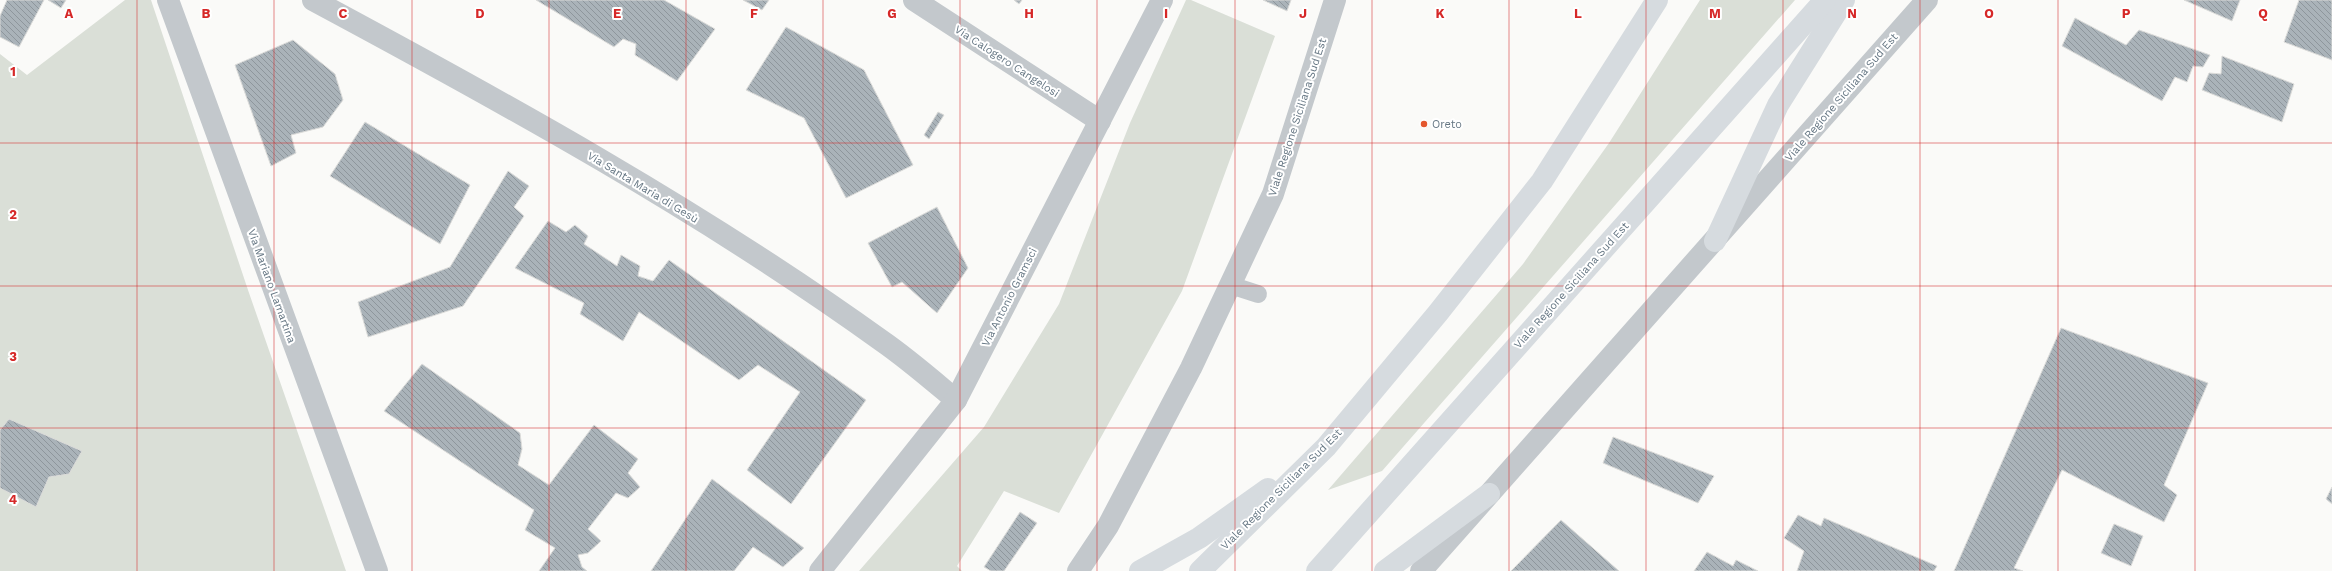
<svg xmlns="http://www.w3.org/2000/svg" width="2332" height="571" font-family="'Work Sans',sans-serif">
<defs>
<pattern id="building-back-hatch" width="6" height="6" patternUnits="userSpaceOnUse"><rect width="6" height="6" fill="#aab3b9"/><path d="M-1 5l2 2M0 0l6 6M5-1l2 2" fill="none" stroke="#8e969c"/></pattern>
</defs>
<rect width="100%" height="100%" fill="#fafaf8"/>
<!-- green -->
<g fill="#dadfd7">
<polygon points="125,0 151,0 248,290 346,571 0,571 0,54 27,75"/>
<polygon points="1186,0 1191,0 1275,36 1182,291 1059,513 1004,491 957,566 962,571 859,571 984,427 1059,304 1130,123"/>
<polygon points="1700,0 1795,0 1382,471 1328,490 1523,264 1609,143"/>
</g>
<!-- building -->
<g fill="url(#building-back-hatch)" stroke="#dcdcda">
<polygon points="7,0 44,0 19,47 0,37 0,16"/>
<polygon points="48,0 66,0 61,8"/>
<polygon points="536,0 664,0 715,29 677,81 635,55 636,44 623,39 614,47"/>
<polygon points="743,0 769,0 762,10"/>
<polygon points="1014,0 1022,0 1019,4"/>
<polygon points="1263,0 1291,0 1287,11"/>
<polygon points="2184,0 2240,0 2232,21"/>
<polygon points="2299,0 2332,0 2332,60 2284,42"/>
<polygon points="2075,18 2126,45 2139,30 2210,55 2203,67 2193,66 2187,82 2175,77 2162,101 2062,46"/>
<polygon points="786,27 864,70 913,165 846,198 804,118 746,90"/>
<polygon points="293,40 335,74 343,100 323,127 291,135 296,153 271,166 235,65"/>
<polygon points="2222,56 2294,84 2282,122 2202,90 2209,73 2221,74"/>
<polygon points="938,112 944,115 929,139 924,135"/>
<polygon points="365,122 470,185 440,244 330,176"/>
<polygon points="508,171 529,186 514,207 524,216 463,306 368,337 358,302 450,267"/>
<polygon points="937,207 968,268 937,313 902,282 892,287 868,243"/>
<polygon points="548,221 566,232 575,225 588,236 584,244 617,266 621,255 640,266 638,276 653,281 669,260 866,400 791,504 747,470 800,392 758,365 739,380 639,312 623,341 580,314 584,303 515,268"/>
<polygon points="2061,328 2208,383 2164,485 2177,495 2164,522 2062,470 2014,568 2023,571 1954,571"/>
<polygon points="422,364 520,433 522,449 518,465 549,485 594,425 638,459 628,473 640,487 628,498 616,493 588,529 601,541 588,553 578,555 582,567 587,571 539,571 555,548 525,530 534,510 384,411"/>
<polygon points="9,419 82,451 69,474 49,477 36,507 0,488 0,430"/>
<polygon points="1613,437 1714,476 1698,503 1603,463"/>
<polygon points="712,479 804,548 783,567 753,547 734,571 651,571"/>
<polygon points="2332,487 2332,504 2326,499"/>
<polygon points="1020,512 1037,523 1004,571 991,571 984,567"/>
<polygon points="1798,515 1821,526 1824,518 1937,566 1934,571 1797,571 1804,551 1784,538"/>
<polygon points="1561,520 1619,571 1511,571"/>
<polygon points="2114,524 2143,536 2131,566 2101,553"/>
<polygon points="1707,552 1733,566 1736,560 1758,571 1694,571"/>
</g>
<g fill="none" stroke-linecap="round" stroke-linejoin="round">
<!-- service -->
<polyline stroke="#c3c8cc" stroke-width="18" points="1230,285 1258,294"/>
<!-- minor -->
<g stroke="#c3c8cc" stroke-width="22">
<polyline points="168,0 377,571"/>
<path d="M313,0C507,104 703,212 882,341C908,359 932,380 956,400"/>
<polyline points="914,0 1100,121"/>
<polyline points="820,571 956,400 1162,0"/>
</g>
<!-- tertiary -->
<g stroke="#c3c8cc" stroke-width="22">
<polyline points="1078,571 1108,526 1191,368 1273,194 1335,0"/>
<polyline points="1421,571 1927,0"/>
</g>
<!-- primary -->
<g stroke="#d6dbdf" stroke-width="22">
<polyline points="1715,241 1778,105 1844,0"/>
<polyline points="1140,571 1199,538 1268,489"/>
<polyline points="1200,571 1326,447 1438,313 1542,181 1657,0"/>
<polyline points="1317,571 1825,0"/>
<polyline points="1385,571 1489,494"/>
</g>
</g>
<!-- grid -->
<path fill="none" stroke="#d62828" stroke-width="1" stroke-opacity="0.55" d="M137,0V571M274,0V571M412,0V571M549,0V571M686,0V571M823,0V571M960,0V571M1097,0V571M1235,0V571M1372,0V571M1509,0V571M1646,0V571M1783,0V571M1920,0V571M2058,0V571M2195,0V571M0,143H2332M0,286H2332M0,428H2332"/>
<!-- markers -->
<circle fill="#e4572e" stroke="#fff" stroke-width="1.5" cx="1424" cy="124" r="4"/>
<g text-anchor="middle" stroke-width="4" stroke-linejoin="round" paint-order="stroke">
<!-- street labels -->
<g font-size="11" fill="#657683" stroke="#fff">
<text transform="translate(1007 61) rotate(33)" y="4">Via Calogero Cangelosi</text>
<text transform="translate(1841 97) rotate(-49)" y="4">Viale Regione Siciliana Sud Est</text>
<text transform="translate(1297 117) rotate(-72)" y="4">Viale Regione Siciliana Sud Est</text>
<text transform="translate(643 187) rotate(31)" y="4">Via Santa Maria di Gesù</text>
<text transform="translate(1571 285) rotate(-48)" y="4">Viale Regione Siciliana Sud Est</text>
<text transform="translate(272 286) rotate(70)" y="4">Via Mariano Lamartina</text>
<text transform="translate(1009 297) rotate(-63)" y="4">Via Antonio Gramsci</text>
<text transform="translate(1281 489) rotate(-45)" y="4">Viale Regione Siciliana Sud Est</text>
</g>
<!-- poi labels -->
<g font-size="11" fill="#657683" stroke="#fff" text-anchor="start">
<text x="1432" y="128">Oreto</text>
</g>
</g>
<g font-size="13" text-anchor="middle" font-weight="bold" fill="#d62828" stroke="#fff" stroke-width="4" stroke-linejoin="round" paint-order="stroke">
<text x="69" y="18">A</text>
<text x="206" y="18">B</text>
<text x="343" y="18">C</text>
<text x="480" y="18">D</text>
<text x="617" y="18">E</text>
<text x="754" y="18">F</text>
<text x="892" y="18">G</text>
<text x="1029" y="18">H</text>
<text x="1166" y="18">I</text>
<text x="1303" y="18">J</text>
<text x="1440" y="18">K</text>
<text x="1578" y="18">L</text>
<text x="1715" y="18">M</text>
<text x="1852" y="18">N</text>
<text x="1989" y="18">O</text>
<text x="2126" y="18">P</text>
<text x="2263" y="18">Q</text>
<text x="13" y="76">1</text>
<text x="13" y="219">2</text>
<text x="13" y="361">3</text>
<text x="13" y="504">4</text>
</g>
</svg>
